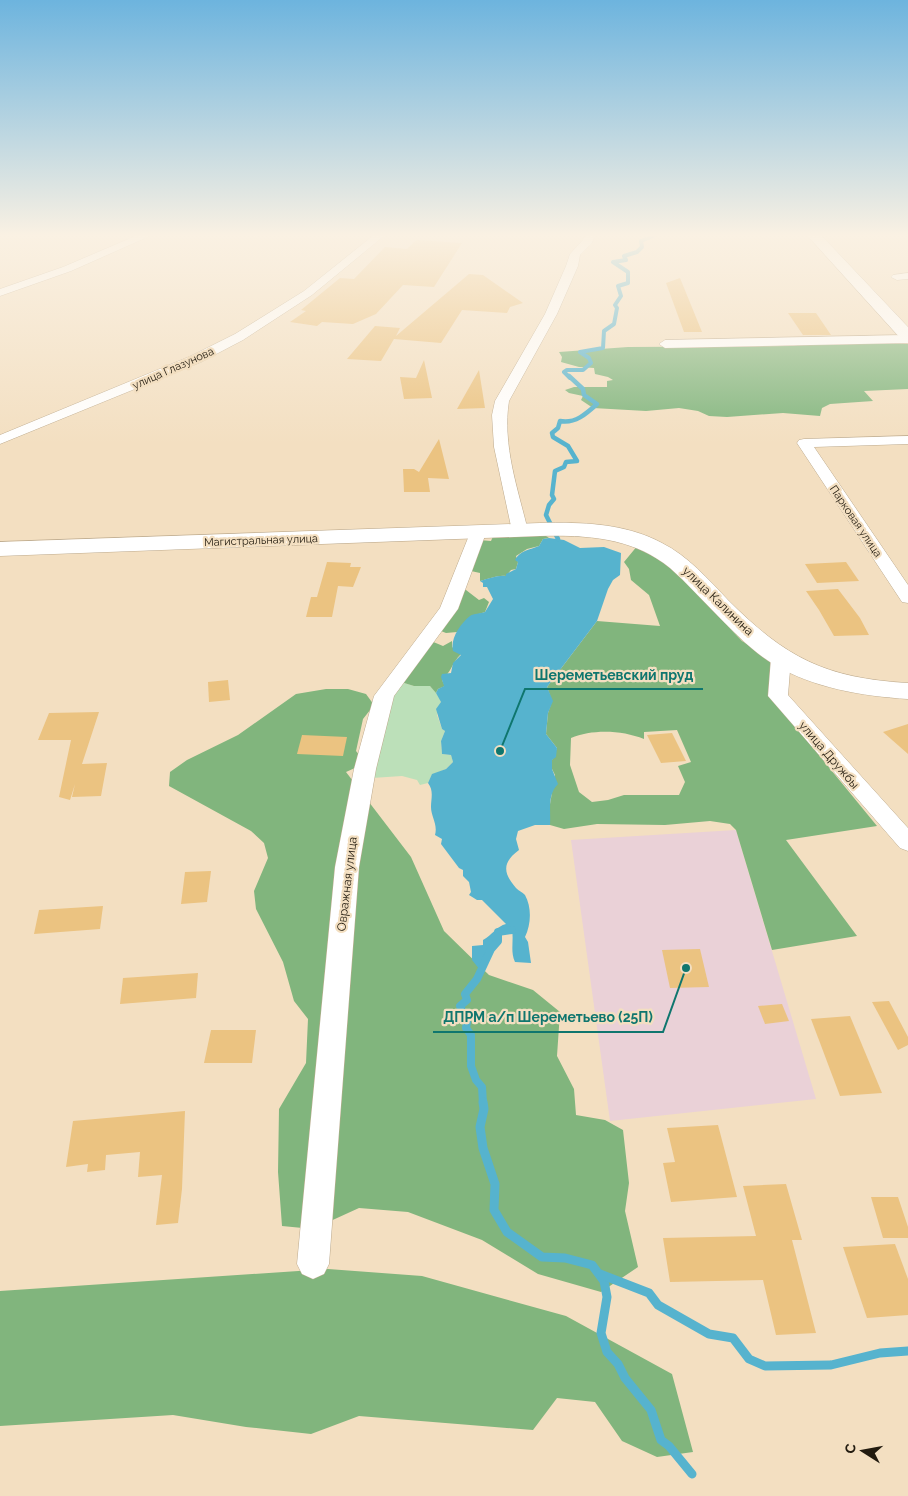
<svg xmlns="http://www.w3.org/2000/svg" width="908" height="1496" font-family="Raleway,sans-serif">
<rect width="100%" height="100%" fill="#f3dfc1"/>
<!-- industrial -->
<polygon fill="#ead1d7" points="736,830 816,1099 610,1121 571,840"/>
<!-- green -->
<polygon fill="#bce0b9" points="401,682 414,686 430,686 439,696 441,702 437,715 442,729 445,731 441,741 442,754 451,755 453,762 446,769 432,775 428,783 420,785 417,780 402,776 372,778 389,697"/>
<!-- forest -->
<g fill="#81b57d" fill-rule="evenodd">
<polygon points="877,342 908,344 908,389 864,391 873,401 830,404 822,408 820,416 783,413 727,417 709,416 698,411 679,408 646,411 593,408 581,400 583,396 569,393 565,390 574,387 607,387 607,381 613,380 608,377 595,374 594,368 579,367 561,362 562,357 559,352 628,347 793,346 806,343"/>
<path d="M494,534L516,537L528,535L546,536L549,538L543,539L539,546L527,549L516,556L518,562L516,569L511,570L506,576C497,575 489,579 480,581V573L471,571L479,540L491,541Z"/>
<path d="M638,545L661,556L742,641L770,658L772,698L877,826L786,840L857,936L772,950L736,830L730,824L710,821L665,825L597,824L564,829L550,825L549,810L555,775L552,769V760L557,748L546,734L548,713L552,701L547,687L597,621L660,626L649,595L631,580L629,569L624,562ZM677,730L691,762L678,766L685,782L679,795H624L608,800L592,802L579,792L570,765L571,738C592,729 622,730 644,739V732Z"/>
<polygon points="461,590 466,590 479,600 484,598 489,602 485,612 470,617 457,632 446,633 441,631"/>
<path d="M431,641L443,646L452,641V647L461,654C452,663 451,672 442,680L445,686L438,689L436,693L430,686H414L401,682Z"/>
<polygon points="326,689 348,689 366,694 374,705 363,719 356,751 366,763 346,772 411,857 444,931 489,975 533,990 560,1012 557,1056 574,1089 576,1115 605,1120 623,1130 629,1183 625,1211 638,1267 601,1292 538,1274 482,1240 408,1212 359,1208 313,1229 282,1226 278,1172 279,1109 306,1063 308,1019 294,1001 283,962 256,909 254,891 268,858 264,843 251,831 169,786 170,772 187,760 238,735 296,694"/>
<polygon points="328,1269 422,1276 566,1316 672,1374 693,1452 657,1457 622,1441 595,1402 557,1398 533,1430 359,1416 311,1434 246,1427 173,1415 0,1426 0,1291"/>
</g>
<!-- water -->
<path fill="#56b3ce" d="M549,538L564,540L580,548L604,547L621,553L620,575L613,580L608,589L597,621L547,687L553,701L548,713L546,734L557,748L556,757L552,760V769L558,784C547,795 551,811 550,825H535L518,831L516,839L519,850C503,862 502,872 516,888C519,891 522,892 525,895C532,908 531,924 525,937L528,942L531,963L515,962C510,951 514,941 512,930L499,931L498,941L490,949L480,970L472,960V946L483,945V940C492,935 497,926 506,924L482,900H477L469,895L471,892L469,882L463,876V870L459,868L441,844L442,839L435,835C438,824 431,817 431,807C431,798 434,791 428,783L432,774L446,769L453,762L451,755L442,754L441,741L445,731L442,729L436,709L441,702L436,693L438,689L444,686L441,677L442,674L451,673L453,663L461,655L453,651C450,639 460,624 470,616C474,613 480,614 485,612L493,599L487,587H483V583L480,581C488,579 497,575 506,576V574L516,569L518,562L515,560C520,550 530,550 539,546L543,539Z"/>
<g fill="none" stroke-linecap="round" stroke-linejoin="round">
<!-- stream-far3 -->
<polyline stroke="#56b3ce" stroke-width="4" points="570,378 564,372 567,370 583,370 591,363 589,358 580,352 603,348 604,331 614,324 617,308 615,305 621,296 618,286 628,283 628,272 613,262 626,260 624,256 637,252 642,247 641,241 655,235"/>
<!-- stream-far2 -->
<path stroke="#56b3ce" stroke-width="4.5" d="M558,539L546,515L549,505L554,499L552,495L555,471L564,467L566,462L577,461L568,446L553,437L552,433L558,428L560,421C575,424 586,414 597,404L584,395L583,389L569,376"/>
<!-- stream-far1 -->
<polyline stroke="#56b3ce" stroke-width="8" points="483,1103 482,1087 476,1080 471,1066 471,1035 466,1028 467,1022 460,1006 467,1000 465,994 477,979 491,949 498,941 498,932 512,930"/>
<!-- stream -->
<g stroke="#56b3ce" stroke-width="9">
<polyline points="483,1102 484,1109 480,1127 483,1148 495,1184 494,1210 507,1232 542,1257 565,1258 592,1265 604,1281 607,1297 601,1333 607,1352 618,1364 625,1378 651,1410 661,1440 669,1446 692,1474"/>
<polyline points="600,1274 649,1293 658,1305 709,1334 733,1338 749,1359 765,1366 831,1365 880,1353 908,1351"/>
</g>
</g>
<!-- building -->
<g fill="#ebc381">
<polygon points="418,240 462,243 434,287 403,285 376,314 353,324 322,322 317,326 290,322 306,311 301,310 340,278 354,279 385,247 407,249 414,242"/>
<polygon points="469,274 483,275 523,303 510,307 507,313 462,310 441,343 394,339 381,361 347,359 375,326 400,328 396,336"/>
<polygon points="680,278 702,332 684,332 666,283"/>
<polygon points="788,313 816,313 831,335 803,335"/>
<polygon points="424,360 432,398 404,399 400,377 416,378"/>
<polygon points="479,370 485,408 457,409"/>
<polygon points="439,439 449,479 428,478 430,492 404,492 403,469 414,469 419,472"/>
<polygon points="327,562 351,563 350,567 361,567 353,587 338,586 332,617 306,617 311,597 317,597"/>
<polygon points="846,562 859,581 817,583 805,564"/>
<polygon points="838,589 860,618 869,635 834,636 819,610 806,591"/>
<polygon points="228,680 230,700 209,702 208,682"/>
<polygon points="99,712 82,764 107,763 101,796 72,797 75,784 70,800 59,797 71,740 38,740 49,713"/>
<polygon points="908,724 908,754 883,732"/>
<polygon points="672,733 686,761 661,763 647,735"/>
<polygon points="302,735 347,737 343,756 297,754"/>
<polygon points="211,871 207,902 181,904 185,872"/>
<polygon points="103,906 100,929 34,934 39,910"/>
<polygon points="700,949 709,987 670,988 662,950"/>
<polygon points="198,973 196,998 120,1004 123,978"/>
<polygon points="889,1001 908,1037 908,1045 898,1050 872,1002"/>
<polygon points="782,1004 789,1021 765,1024 758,1006"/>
<polygon points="850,1016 882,1093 840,1096 811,1019"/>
<polygon points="211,1030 256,1030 252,1063 204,1063"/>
<polygon points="185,1111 182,1189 178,1223 156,1225 162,1175 138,1177 140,1152 106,1155 105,1170 87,1172 88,1164 66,1167 73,1121"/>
<polygon points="718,1125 737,1197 671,1202 663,1163 675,1162 667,1128"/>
<polygon points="786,1184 802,1240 792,1240 816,1333 776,1335 763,1280 670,1282 663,1238 756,1236 743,1186"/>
<polygon points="871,1197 898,1197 908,1227 908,1238 883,1238"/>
<polygon points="895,1244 908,1279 908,1315 867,1318 843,1247"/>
</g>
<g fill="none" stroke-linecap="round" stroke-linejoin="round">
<!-- minor casing -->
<g stroke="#bdaa8d" stroke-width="1">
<g id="minor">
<polygon points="138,235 152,235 71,271 0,296 0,289 63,267"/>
<polygon points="374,235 385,235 312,295 243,340 201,362 0,444 0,435 191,356 235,334 304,291"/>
<path d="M585,235H595L592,243L580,255L578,266L557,314L509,401C502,445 518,489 528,531L526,535H514L512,531L494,447L492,415L495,401L545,314L566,266L570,254L583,240Z"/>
<polygon points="908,273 908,279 897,280 891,277 893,275"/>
<polygon points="908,335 908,343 665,348 659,344 665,340"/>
<polygon points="908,436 908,444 814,447 908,585 908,603 902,602 797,443 799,440 804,439"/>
<polygon points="478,528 484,529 486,533 458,609 394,696 376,769 359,867 329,1264 324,1274 313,1279 302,1274 297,1264 335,867 354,769 374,696 440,608 470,533 472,529"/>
<polygon points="781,652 788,654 791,658 788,695 908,828 908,851 900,848 768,696 771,658 774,654"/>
</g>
</g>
<!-- tertiary casing -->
<g stroke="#bdaa8d" stroke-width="1">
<g id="tertiary">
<polygon points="807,235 821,235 908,327 908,342 902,340"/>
<path d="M540,523C581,522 625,523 662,543C688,556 708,579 728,600C786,658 825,678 908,683V699C862,696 813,688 773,664C752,651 735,633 718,616C702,600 687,583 670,568C632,537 586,535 540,536L0,556V542Z"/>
</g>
</g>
<!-- minor -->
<use href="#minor" fill="#fff" fill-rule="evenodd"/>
<!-- tertiary -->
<use href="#tertiary" fill="#fff" fill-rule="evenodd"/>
</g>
<!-- sky -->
<linearGradient id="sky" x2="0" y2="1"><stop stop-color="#6db4de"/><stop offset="0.53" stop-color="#faf1e3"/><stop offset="1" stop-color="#faf1e3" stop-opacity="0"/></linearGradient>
<rect width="908" height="444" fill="url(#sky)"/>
<g text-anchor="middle" stroke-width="4.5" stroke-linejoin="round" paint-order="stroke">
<!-- far-street labels -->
<g font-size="11" fill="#221b0f" stroke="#f3dfc1">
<text transform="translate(173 368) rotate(-24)" y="4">улица Глазунова</text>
<text transform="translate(856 521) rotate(56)" y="4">Парковая улица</text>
<text transform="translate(261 540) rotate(-2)" y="4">Магистральная улица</text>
</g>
<!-- street labels -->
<g font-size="12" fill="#221b0f" stroke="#f3dfc1">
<text transform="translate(718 601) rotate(44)" y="4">улица Калинина</text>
<text transform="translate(829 755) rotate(49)" y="4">улица Дружбы</text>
<text transform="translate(347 884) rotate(-83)" y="4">Овражная улица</text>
</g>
</g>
<!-- callouts -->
<path fill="none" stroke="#0f766e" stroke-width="2" d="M500 751L525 689H703M686 968L663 1032H433"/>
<g fill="#0f766e" stroke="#f3dfc1" stroke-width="2">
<circle cx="500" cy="751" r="5"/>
<circle cx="686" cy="968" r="5"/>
</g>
<g font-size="14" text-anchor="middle" font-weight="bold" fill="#0f766e" stroke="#f3dfc1" stroke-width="4.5" stroke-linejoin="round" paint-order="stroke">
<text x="614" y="680">Шереметьевский пруд</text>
<text x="548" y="1022">ДПРМ а/п Шереметьево (25П)</text>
</g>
<!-- north arrow -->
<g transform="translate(863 1451) rotate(281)" stroke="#f3dfc1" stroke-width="4" paint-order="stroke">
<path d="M0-4L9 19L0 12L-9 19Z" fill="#221b0f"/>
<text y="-8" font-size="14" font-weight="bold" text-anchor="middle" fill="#221b0f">С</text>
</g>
</svg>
